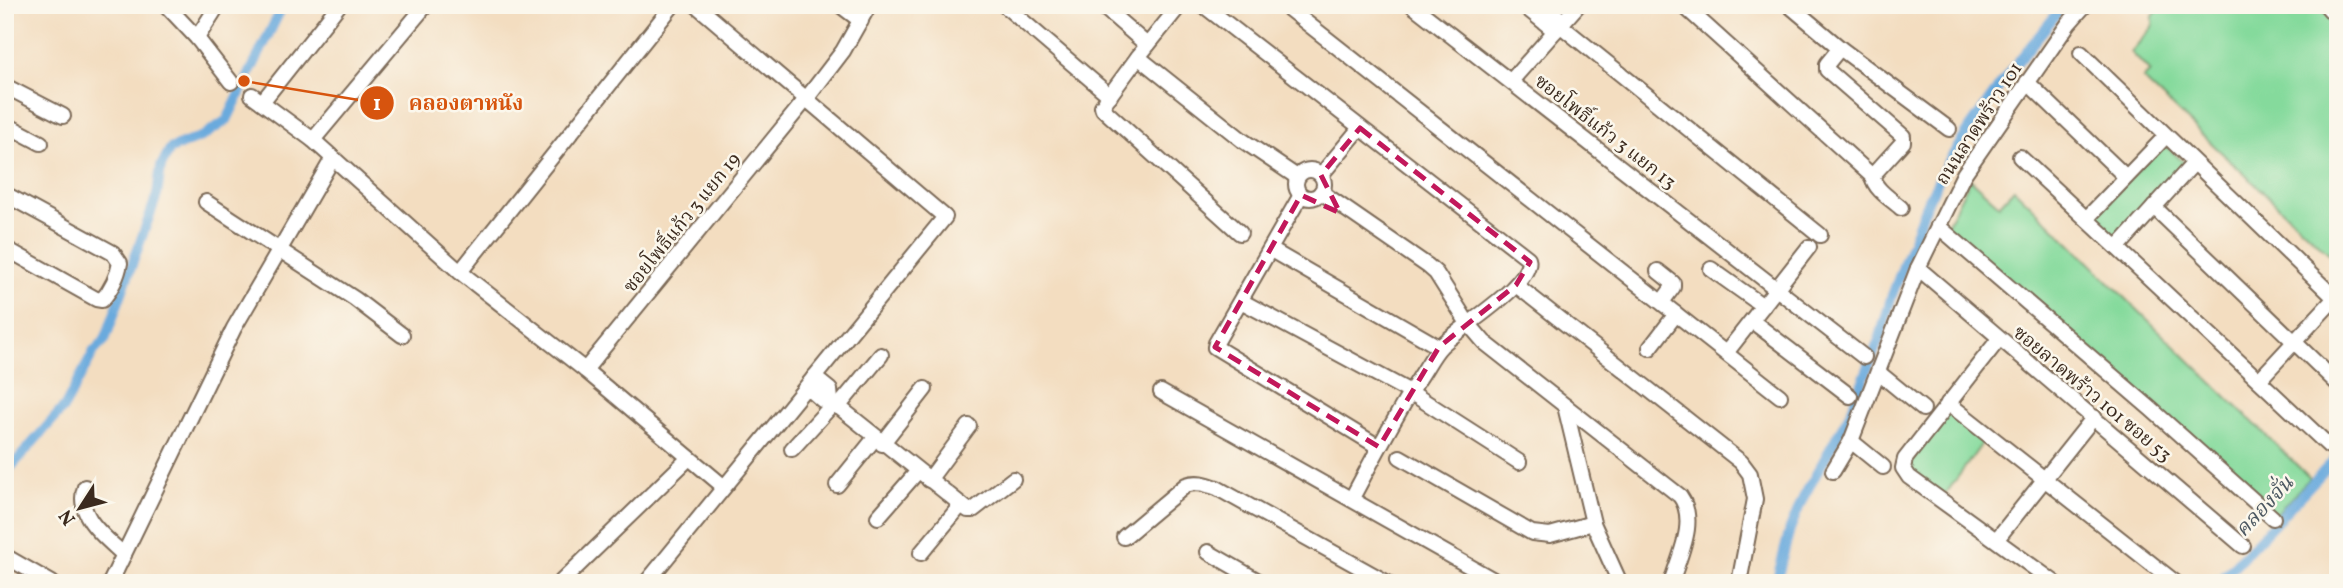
<svg xmlns="http://www.w3.org/2000/svg" width="2343" height="588" font-family="Vollkorn,'Noto Serif Thai',serif">
<rect width="100%" height="100%" fill="#fbf7ec"/>
<filter id="ink" filterUnits="userSpaceOnUse"><feTurbulence type="fractalNoise" baseFrequency=".0143" numOctaves="2"/><feDisplacementMap in="SourceGraphic" scale="14" xChannelSelector="R" yChannelSelector="G"/><feConvolveMatrix kernelMatrix="1 2 1 2 8 2 1 2 1" color-interpolation-filters="sRGB"/></filter>
<filter id="wash" filterUnits="userSpaceOnUse"><feTurbulence type="fractalNoise" baseFrequency=".00686" numOctaves="4" result="noise"/><feDisplacementMap in="SourceGraphic" scale="28" xChannelSelector="R" yChannelSelector="G"/><feGaussianBlur stdDeviation="1.57" result="paint"/><feColorMatrix in="noise" values="0 0 0 0 0 0 0 0 0 0 0 0 0 0 0 0 0 1.4 0 .05"/><feComposite in="paint" operator="in"/></filter>
<g filter="url(#wash)">
<rect width="100%" height="100%" fill="#f3ddc0"/>
<!-- green -->
<g fill="#85da9c" stroke="#60825d" stroke-width="2">
<polygon points="2162,5 2319,5 2338,28 2338,262 2143,79 2150,72 2131,52 2153,26 2153,16"/>
<polygon points="2163,143 2188,166 2117,241 2092,218"/>
<polygon points="1970,179 1999,205 2014,189 2310,478 2274,516 1945,229"/>
<polygon points="1947,413 1984,441 1944,496 1907,468"/>
</g>
<g fill="none" stroke-linecap="round" stroke-linejoin="round">
<!-- canal -->
<g stroke="#6aaadd" stroke-width="10">
<polyline points="5,474 65,406 94,351 105,340 157,195 161,166 170,149 203,136 227,120 283,5"/>
<polyline points="1776,583 1790,529 1803,498 1851,411 1880,337 1891,298 1925,207 1945,167 1970,128 2011,70 2064,5"/>
<polyline points="2218,583 2338,456"/>
</g>
</g>
</g>
<g filter="url(#ink)">
<g fill="none" stroke-linecap="round" stroke-linejoin="round">
<!-- minor casing -->
<g stroke="#7b6957" stroke-width="18">
<g id="minor">
<polyline points="166,5 197,38 231,82"/>
<polyline points="840,5 861,21"/>
<polyline points="1004,5 1110,96"/>
<polyline points="1101,5 1147,45"/>
<polyline points="1180,5 1138,57 1102,106 1103,109 1240,233"/>
<path d="M1203,5L1528,258C1536,283 1458,328 1441,346C1433,354 1427,367 1420,377C1395,416 1374,457 1352,498"/>
<polyline points="1284,5 1780,396"/>
<polyline points="1412,5 1864,357"/>
<polyline points="1523,5 1555,31"/>
<polyline points="1543,5 1563,21"/>
<polyline points="1683,5 1872,176"/>
<polyline points="1789,5 1840,48 1827,64 1827,70 1903,136 1903,142 1872,176"/>
<polyline points="2326,5 2338,19"/>
<polyline points="1560,25 1820,235"/>
<polyline points="197,38 218,5"/>
<polyline points="1840,48 1949,129"/>
<polyline points="2081,53 2338,301"/>
<polyline points="1138,57 1242,140 1297,177"/>
<polyline points="1511,81 1578,5"/>
<polyline points="2027,82 2126,177"/>
<polyline points="5,86 63,116"/>
<polyline points="252,95 313,140 460,272 585,370 723,486"/>
<polyline points="262,102 339,5"/>
<polyline points="5,124 41,143"/>
<polyline points="313,140 426,5"/>
<polyline points="2020,157 2329,446"/>
<circle cx="1310" cy="184" r="14"/>
<polyline points="1321,175 1360,128"/>
<path d="M1872,176C1875,190 1891,199 1901,208"/>
<path d="M1321,192L1428,266L1436,273L1467,322L1484,342L1680,496C1698,521 1679,556 1671,583"/>
<path d="M5,194L113,253L120,263C118,275 111,290 102,300L96,299L5,248"/>
<polyline points="1301,195 1216,343 1215,347 1379,447"/>
<polyline points="206,202 355,299 402,335"/>
<polyline points="2154,207 2338,384"/>
<polyline points="2087,218 2166,136"/>
<polyline points="1938,226 2151,409 2273,518"/>
<polyline points="2118,247 2194,163"/>
<polyline points="1271,250 1439,347"/>
<polyline points="1918,268 2243,546"/>
<polyline points="1711,269 1763,306"/>
<polyline points="1658,271 1673,283 1673,287 1662,302"/>
<polyline points="460,272 673,5"/>
<polyline points="1516,285 1741,462 1750,474 1755,499 1739,583"/>
<polyline points="1241,301 1410,392 1519,462"/>
<polyline points="1752,321 1850,396"/>
<polyline points="1999,339 1905,459 1903,468 1909,477 2055,583"/>
<polyline points="1650,348 1676,314"/>
<polyline points="1726,353 1809,247"/>
<polyline points="585,370 807,98 843,51 869,5"/>
<polyline points="1879,373 1923,409"/>
<polyline points="814,377 830,390 831,401"/>
<polyline points="2259,380 2335,298"/>
<polyline points="807,387 822,400 834,403 968,510 973,510 1013,479"/>
<polyline points="1161,392 1499,583"/>
<polyline points="1948,403 2176,583"/>
<polyline points="1565,406 1593,523 1620,583"/>
<polyline points="838,407 881,355"/>
<polyline points="1851,441 1883,467"/>
<polyline points="882,444 925,389"/>
<polyline points="792,449 834,403"/>
<polyline points="1400,457 1532,533 1550,535 1593,523"/>
<polyline points="1833,471 1851,441 1918,268 1964,174 2069,23 2085,5"/>
<polyline points="929,480 969,426"/>
<polyline points="837,485 875,438"/>
<path d="M85,487C75,516 105,537 124,555"/>
<polyline points="878,517 918,471"/>
<path d="M1124,537L1186,485C1197,481 1206,484 1217,488L1388,583"/>
<polyline points="1997,539 2094,417"/>
<polyline points="1208,552 1262,583"/>
<polyline points="921,553 961,505"/>
<polyline points="5,556 52,583"/>
<polyline points="110,583 234,328 333,158"/>
<polyline points="560,583 689,458"/>
<polyline points="646,583 945,217 696,5"/>
</g>
</g>
<!-- minor -->
<use href="#minor" stroke="#fff" stroke-width="14"/>
</g>
</g>
<!-- marked area -->
<path fill="none" stroke="#c2185b" stroke-width="5" stroke-dasharray="14 9" stroke-linejoin="round" d="M1360,128L1530,262L1516,285L1439,347L1379,447L1215,347L1301,195L1340,213L1321,175Z"/>
<g text-anchor="middle" stroke-width="5" stroke-linejoin="round" paint-order="stroke">
<!-- street labels -->
<g font-size="19" fill="#3b2a1e" stroke="#fbf7ec">
<text transform="translate(1978 123) rotate(-57)" y="7">ถนนลาดพร้าว 101</text>
<text transform="translate(1606 131) rotate(38)" y="7">ซอยโพธิ์แก้ว 3 แยก 13</text>
<text transform="translate(681 222) rotate(-51)" y="7">ซอยโพธิ์แก้ว 3 แยก 19</text>
<text transform="translate(2093 393) rotate(40)" y="7">ซอยลาดพร้าว 101 ซอย 53</text>
</g>
<!-- water labels -->
<g font-size="21" font-style="italic" fill="#4b5761" stroke="#fbf7ec">
<text transform="translate(2264 506) rotate(-47)" y="7">คลองจั่น</text>
</g>
</g>
<!-- callouts -->
<path fill="none" stroke="#d7540e" stroke-width="2.5" d="M244 81L377 103"/>
<g fill="#d7540e" stroke="#fbf7ec" stroke-width="2.5">
<circle cx="244" cy="81" r="7"/>
<circle cx="377" cy="103" r="18"/>
</g>
<g font-size="21" text-anchor="middle" font-weight="bold" fill="#fff">
<text x="377" y="110">1</text>
</g>
<g font-size="21" text-anchor="middle" font-weight="bold" fill="#d7540e" stroke="#fbf7ec" stroke-width="5" stroke-linejoin="round" paint-order="stroke">
<text x="466" y="110">คลองตาหนัง</text>
</g>
<!-- margin -->
<rect width="2343" height="588" fill="none" stroke="#fbf7ec" stroke-width="28"/>
<!-- north arrow -->
<g transform="translate(80 508) rotate(234)" stroke="#fbf7ec" stroke-width="5" paint-order="stroke">
<path d="M0-5L12 26L0 18L-12 26Z" fill="#3b2a1e"/>
<text y="-10" font-size="19" font-weight="bold" text-anchor="middle" fill="#3b2a1e">N</text>
</g>
</svg>
